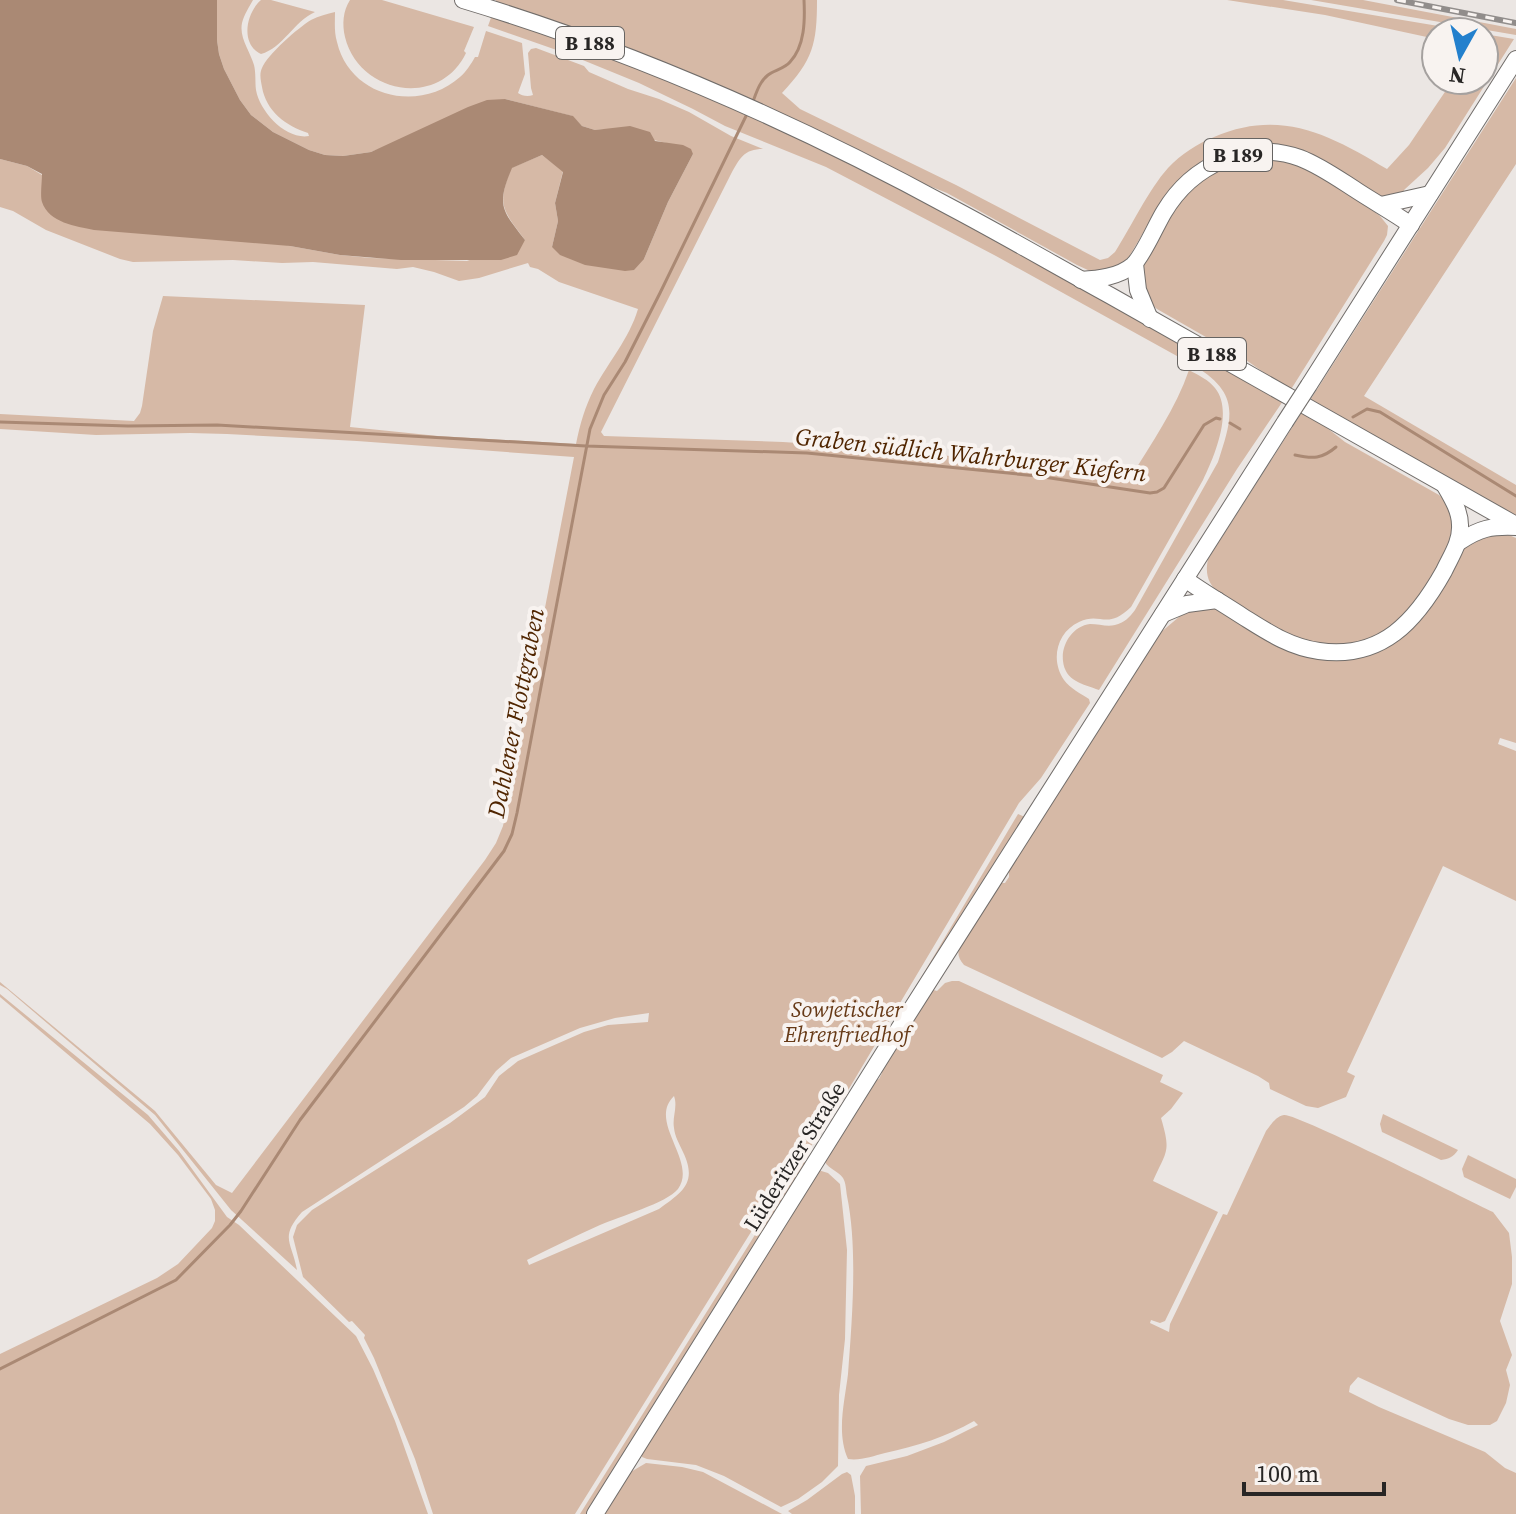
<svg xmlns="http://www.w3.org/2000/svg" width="1516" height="1514" font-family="'Source Serif 4',serif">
<rect width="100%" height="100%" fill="#ebe6e3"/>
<!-- green -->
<g fill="#d6b9a6" fill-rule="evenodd">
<path d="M217,0H253C249,7 244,15 242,23C239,38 250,51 254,65C256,73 255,82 256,90C260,112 286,140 309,136L308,133C286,126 266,111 262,87C261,81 259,74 262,68C267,55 299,27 311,20C319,16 327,14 335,12C335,22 334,32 337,42C350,98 420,113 460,77C466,72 471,64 475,57H478L486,31L522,43L525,74L518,93C522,96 528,97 533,95L531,88L528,53L531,49L536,48L584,66L589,72L628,89L659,99L689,112L731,136L763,149C744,149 740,158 731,174L601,432L604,436L783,442L900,450L1130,478C1151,444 1176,408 1189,370C1198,375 1209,380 1215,388C1234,411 1214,457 1203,480L1131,607C1106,631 1101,611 1079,622C1057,632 1050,660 1064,680C1070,688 1081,694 1089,699L1090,703L1041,778L1019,803L850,1087L807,1152L790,1171L761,1216L575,1514H433L415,1459L374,1358L364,1338L365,1335L352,1321L349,1322L303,1277L293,1237L297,1225L312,1210L450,1123L485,1097L499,1076L518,1061L584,1032L608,1025L648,1022L649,1013L615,1018L580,1028L511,1058L496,1071L477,1096L464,1107L302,1212C279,1238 292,1242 297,1270L231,1210L155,1115L7,989L0,985V982L155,1111L216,1185L232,1193L485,860L496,843L503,826L574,457L357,441L227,434L190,433L96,435L0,429V414L134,421L140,413L142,406L153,331L163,296L365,305L350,427L438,436L576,444C580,424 585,407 594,389C609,361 629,339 638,309L559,282L538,269L530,267L528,263L479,278L459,281L434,272L413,267L397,269L313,262L282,263L233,260L133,262L120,259L46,230L13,211L0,207V159L27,166L42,175L290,246L340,255L371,258L467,261L525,240C502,209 497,206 511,168L542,155L563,171L555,203L558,221L552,247L644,259L668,202L693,154L666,143L610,129L595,130L582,126L572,116L505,99L371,152L343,156L325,155L309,150L273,132L251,115L240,100L224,69L219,54L217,40ZM674,1096C678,1107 672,1117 674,1128C675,1137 679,1143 683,1152C698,1183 682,1192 659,1209L529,1265L527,1260C551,1248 575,1236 600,1225C618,1217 667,1203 678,1189C698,1161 647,1122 674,1096Z"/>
<path d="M261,0H271L315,12C294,21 283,48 261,54C240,44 246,13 261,0Z"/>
<path d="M350,0H382L474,27L464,51L466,53C439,109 359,94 345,37C342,24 343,11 350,0Z"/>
<path d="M496,0H817C817,44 813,60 782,93L800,109L956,185L1100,260L1108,258L1115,252C1131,227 1149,189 1168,168C1181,154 1197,144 1214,137C1281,108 1330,135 1387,169L1409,145L1453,80H1484V34L1514,39L1445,148L1428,168L1404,190L1403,196L1384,198L1378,195L1292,148L1271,144L1241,146L1223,151L1205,159L1188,171L1175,184L1166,194L1126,262L1100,272L1090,271L1077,265L947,193L899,174L495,4Z"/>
<polygon points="1227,0 1283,0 1474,32 1436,32 1436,39 1325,15"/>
<polygon points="1311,0 1363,0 1516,29 1516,35"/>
<path d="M492,15L626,63L764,120L911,193L1283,401L1237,469L1099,690C1083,684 1065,681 1063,661C1061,644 1073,626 1090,624C1099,624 1107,627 1115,625C1124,623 1130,617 1135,610L1218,462C1233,416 1240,394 1195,366L996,256L826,167L725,126L693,109L639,83L568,54L488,26Z"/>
<polygon points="1516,78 1516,164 1364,396 1516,485 1516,519 1309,402"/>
<polygon points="1271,158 1307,168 1371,209 1380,216 1388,226 1387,235 1384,241 1290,391 1246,360 1157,309 1150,303 1141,271 1171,212 1196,182 1236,161"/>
<path d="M1302,412L1317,420L1345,442L1439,495C1450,504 1456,518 1454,533C1453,538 1448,545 1446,550C1434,574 1422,604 1400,621C1380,636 1357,646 1332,646C1298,646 1271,625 1243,608C1221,594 1202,588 1208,559Z"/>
<path d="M1504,533L1516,538V743L1500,738L1498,744L1516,751V901L1443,866L1347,1072L1355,1076L1346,1097L1318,1108L1306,1106L1270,1089L1269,1083L1258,1076L1184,1041L1172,1052L1162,1058L964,965C958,958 957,953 960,944L1000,883H1005L1009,877V868L1160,633L1186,611L1212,607L1290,652L1304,655L1374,652L1463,548L1475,536Z"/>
<polygon points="1018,814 1025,817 909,998"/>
<path d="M952,981H959L1163,1075L1160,1082L1183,1093L1171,1109L1161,1118C1171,1152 1167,1150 1153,1181L1218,1212L1165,1321L1160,1323L1151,1320L1150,1323L1169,1332L1170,1324L1223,1214L1227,1215L1266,1131C1270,1126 1276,1116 1284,1115C1296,1113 1468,1200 1493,1212L1509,1233L1512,1257V1284L1500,1321L1512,1355L1506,1370L1510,1385L1506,1403L1497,1421L1490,1425H1468L1449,1419L1358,1377L1350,1386L1349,1392L1379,1407L1485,1452L1505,1468L1516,1473V1514H861L860,1476L866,1466L907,1456L944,1442L978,1425L974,1421C946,1437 917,1446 885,1453C873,1456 860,1461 848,1459C836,1433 845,1400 848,1374C852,1320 858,1249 847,1196C846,1190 846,1183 843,1178C838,1171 829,1169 825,1162L873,1081L879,1079L882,1073L881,1069L930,989L937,991L945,983Z"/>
<polygon points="0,994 148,1115 179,1151 227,1217 239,1225 356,1336 373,1369 395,1421 428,1514 0,1514 0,1354 157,1278 178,1264 212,1228 215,1221 215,1210 211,1199 178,1155 150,1124 0,997"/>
<path d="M1383,1114L1458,1150C1453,1157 1449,1159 1441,1160L1382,1132L1380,1124Z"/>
<polygon points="1468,1155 1516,1179 1516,1187 1510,1199 1464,1177 1462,1169"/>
<polygon points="804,1162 807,1162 588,1514 580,1514 790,1179"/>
<polygon points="818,1170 828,1173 840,1184 847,1250 845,1339 839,1395 838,1466 822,1482 798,1499 781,1507 724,1476 696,1465 647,1459 642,1457 642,1453"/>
<polygon points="646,1463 682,1467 703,1472 782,1514 603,1514 629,1473"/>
<polygon points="847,1472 851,1475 855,1496 855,1514 792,1514 788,1511 807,1500 842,1474"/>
</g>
<!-- water -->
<path fill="#aa8974" d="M0,0H217V40L219,54L224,69L240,100L251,115L273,132L309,150L325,155L343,156L371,152L468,107L487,100L505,99L573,116L582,126L595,130L630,126L650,132L655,141L683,145L691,149L693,154L668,202L644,259L634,270L625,271L585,265L560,255L552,247L558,221L555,203L563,172L542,155L512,168C496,206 502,210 525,240L517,255L501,260H401L340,255L290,246L94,230C76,226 49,223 42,202C40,195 42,182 42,174L27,166L0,159Z"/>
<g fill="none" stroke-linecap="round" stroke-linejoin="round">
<!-- stream -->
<g stroke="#aa8974" stroke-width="3">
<path d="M752,104C756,94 759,82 768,75C774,70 784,69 790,62C805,46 805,20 804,0"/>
<polyline points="1353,417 1367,409 1380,412 1516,496"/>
<polyline points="0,422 128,426 217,425 586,446 807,453 1037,476 1150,493 1157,492 1164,488 1204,425 1216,418 1220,419"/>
<polyline points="1230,423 1240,429"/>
<path d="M1295,455C1313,459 1322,459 1336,447"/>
<polyline points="0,1369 176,1280 230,1225 241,1211 300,1120 504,851 512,834 517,813 590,429 604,395 625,362 660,293 747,114"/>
</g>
<!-- major casing -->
<g stroke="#716d6a" stroke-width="18">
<g id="major">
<path d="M463,0C633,51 796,123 952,208C1005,236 1058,267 1111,296C1246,372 1381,449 1516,525"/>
<polyline points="1381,205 1430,194"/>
<polyline points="1135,264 1138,290 1150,319"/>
<path d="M1081,280C1098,279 1119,277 1133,265C1143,256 1156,225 1164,212C1192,165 1247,139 1300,158C1321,166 1340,180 1359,192C1376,203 1394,213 1411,225"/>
<polyline points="1309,385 1516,59"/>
<path d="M1459,542C1480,528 1491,526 1516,527"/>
<path d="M1185,579C1203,592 1222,603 1242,616C1266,631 1289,647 1319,651C1382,660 1416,621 1444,571C1451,556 1461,542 1460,525C1460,511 1452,498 1445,486"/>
<polyline points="1163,614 1187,604 1217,600"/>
<polyline points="595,1514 905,1019 1285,422"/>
</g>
</g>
<!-- major -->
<use href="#major" stroke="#fff" stroke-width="16"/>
<!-- rail casing -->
<g stroke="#918d8b" stroke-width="6">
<polyline id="rail" points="1397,0 1516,23"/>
</g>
<!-- rail -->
<use href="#rail" stroke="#f8f3f0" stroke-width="3" stroke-dasharray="9" stroke-linecap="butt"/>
<!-- major-bridge casing -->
<g stroke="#716d6a" stroke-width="18" stroke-linecap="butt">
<polyline id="major-bridge" points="1285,422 1309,385"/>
</g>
<!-- major-bridge -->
<use href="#major-bridge" stroke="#fff" stroke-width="16"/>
</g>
<g text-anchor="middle" stroke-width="8" stroke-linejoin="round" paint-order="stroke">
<!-- shield labels -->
<g fill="#f8f3f0" stroke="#666462" stroke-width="2">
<rect x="556" y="27" width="68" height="32" rx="6"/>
<rect x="1204" y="139" width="68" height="32" rx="6"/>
<rect x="1178" y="338" width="68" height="32" rx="6"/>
</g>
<g font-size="20" font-weight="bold" fill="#282625">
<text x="590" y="50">B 188</text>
<text x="1238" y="162">B 189</text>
<text x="1212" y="361">B 188</text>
</g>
<!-- park labels -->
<g font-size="22" font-style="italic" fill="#673a17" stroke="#f8f3f0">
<text x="847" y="1017">Sowjetischer<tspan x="847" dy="25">Ehrenfriedhof</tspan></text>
</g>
<!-- street labels -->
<g font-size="22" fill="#282625" stroke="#f8f3f0">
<text transform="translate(794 1156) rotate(-58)" y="8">Lüderitzer Straße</text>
</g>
<!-- water labels -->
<g font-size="24" font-style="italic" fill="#502500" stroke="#f8f3f0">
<text transform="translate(971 455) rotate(6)" y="8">Graben südlich Wahrburger Kiefern</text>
<text transform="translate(516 713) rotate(-79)" y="8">Dahlener Flottgraben</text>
</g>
</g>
<!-- north arrow -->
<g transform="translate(1460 56) rotate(188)"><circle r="38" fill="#f8f3f0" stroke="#a5a19f" stroke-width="2"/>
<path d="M0-6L14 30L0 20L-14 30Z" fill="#2380cd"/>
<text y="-12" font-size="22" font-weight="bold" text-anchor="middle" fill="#282625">N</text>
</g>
<!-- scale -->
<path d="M1244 1482v12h140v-12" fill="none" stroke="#282625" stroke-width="4"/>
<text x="1256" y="1482" font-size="24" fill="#282625" stroke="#f8f3f0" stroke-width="6" paint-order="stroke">100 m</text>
</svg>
